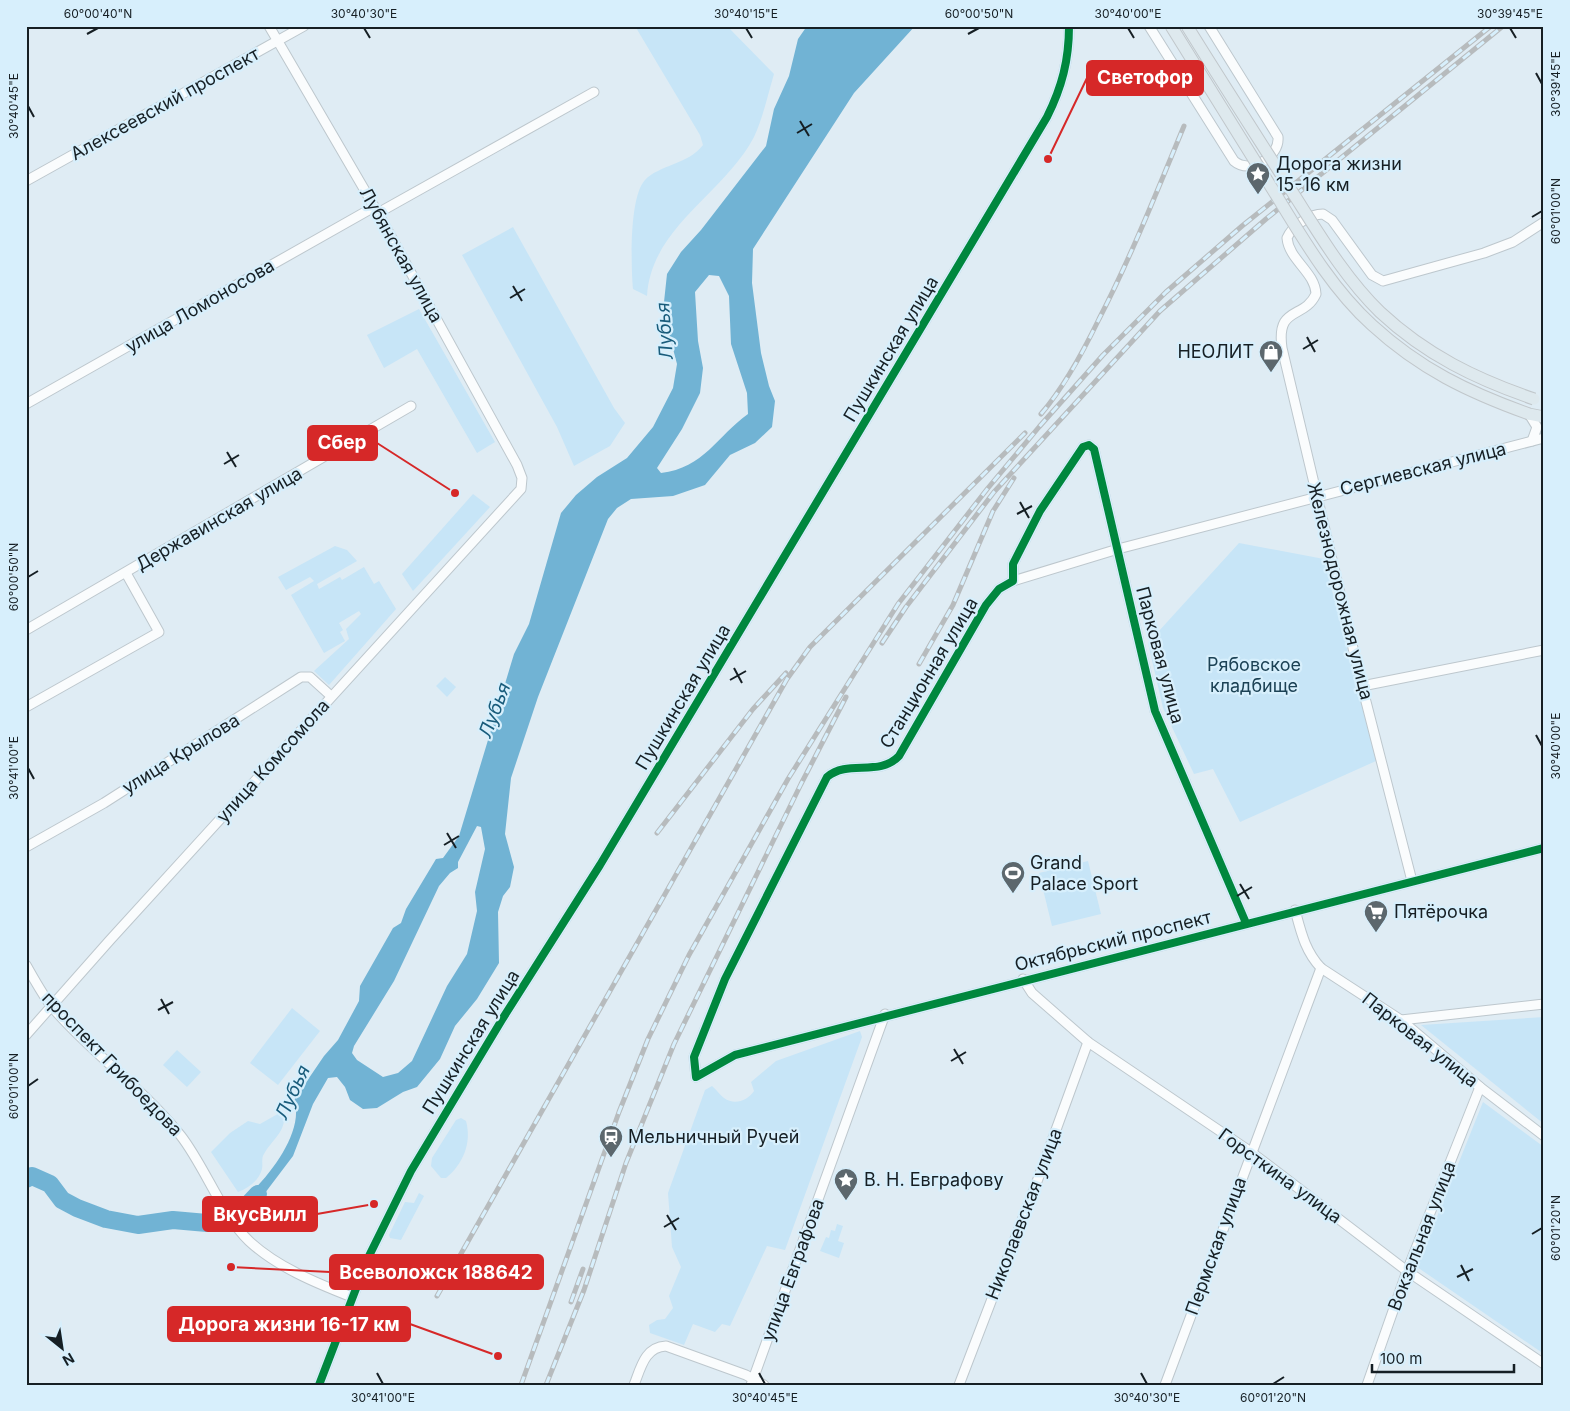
<svg xmlns="http://www.w3.org/2000/svg" width="1570" height="1411" font-family="Inter,sans-serif">
<rect width="100%" height="100%" fill="#dfecf4"/>
<!-- green -->
<g fill="#c7e5f7">
<path d="M635,26H727L774,74C768,94 763,118 754,137C724,194 651,227 647,296L633,289C631,266 629,197 645,180C659,165 689,164 703,145L700,135Z"/>
<polygon points="513,227 614,408 625,423 610,446 574,466 557,427 462,255"/>
<polygon points="419,309 495,442 477,453 417,349 384,368 367,335"/>
<polygon points="473,494 490,507 413,591 402,574"/>
<polygon points="1239,543 1324,559 1376,761 1240,822 1213,769 1194,774 1163,708 1148,643"/>
<polygon points="335,546 347,550 357,561 317,584 319,589 340,577 342,580 364,567 374,584 379,581 396,609 329,685 314,671 349,639 346,629 361,614 359,611 339,623 343,630 340,632 345,641 324,653 291,595 314,581 310,577 286,590 278,577"/>
<polygon points="445,677 456,687 447,697 436,686"/>
<polygon points="1088,861 1101,914 1052,926 1039,873"/>
<polygon points="292,1008 320,1031 278,1085 250,1063"/>
<polygon points="1544,1017 1544,1124 1421,1025"/>
<path d="M860,1031L862,1037L785,1250L767,1246L730,1326L722,1324L715,1332L693,1324L684,1345L650,1333L649,1325L657,1320L665,1319L673,1308L669,1296L681,1267L672,1247L668,1193L705,1090L712,1086C717,1090 720,1095 724,1098C735,1106 748,1100 754,1091L751,1082L776,1061Z"/>
<polygon points="177,1050 201,1072 187,1087 163,1065"/>
<polygon points="1483,1102 1544,1147 1544,1354 1417,1267"/>
<path d="M283,1111C288,1131 273,1138 264,1154C261,1158 263,1164 262,1169C259,1181 248,1188 238,1192L211,1152L230,1133L248,1121L260,1124Z"/>
<path d="M461,1118L466,1121C472,1143 463,1164 446,1178H441L431,1166L432,1158L456,1120Z"/>
<polygon points="419,1193 424,1196 401,1240 390,1238 389,1235 405,1202 414,1203"/>
<polygon points="837,1224 843,1226 838,1241 844,1243 839,1258 820,1251 826,1237 829,1238 831,1230 835,1231"/>
</g>
<!-- water -->
<path fill="#71b3d4" fill-rule="evenodd" d="M807,26H915L854,93L753,249L752,283L761,353L769,386L775,401L772,427L755,443L730,455L705,485L673,496L631,499L617,508L608,519L538,697L511,778L505,834L514,867L510,887L503,896L498,912L499,963L477,999L455,1026L440,1059L417,1087L403,1092L377,1108L363,1109L350,1100L345,1087L337,1077L328,1078L313,1104L293,1156L246,1218L238,1204C263,1185 306,1133 294,1100L324,1056L338,1040L359,1001L360,986L393,928L401,923L406,909L436,859L443,858L459,836L514,654L529,624L561,513L576,495L597,477L627,458L653,427L673,388L677,364L668,330L664,302L667,274L681,252L701,230L766,146L774,109L789,76L798,39ZM709,275L719,276L729,296L731,344L747,393L748,414C717,436 704,468 661,473L657,468L682,429L700,393L703,368L698,341L695,292ZM477,826L481,827L485,849L475,892L477,911L467,954L447,986L412,1061L398,1073L383,1077L357,1060L352,1053L354,1046L394,981L439,886L450,873L458,868V862Z"/>
<g fill="none" stroke-linecap="round" stroke-linejoin="round">
<!-- river -->
<polyline stroke="#71b3d4" stroke-width="18" points="26,1179 32,1176 50,1184 62,1200 77,1208 106,1219 138,1225 173,1220 207,1223 227,1220 242,1211 258,1194"/>
<!-- minor casing -->
<g stroke="#bdc7cd" stroke-width="11">
<g id="minor">
<path d="M1149,26L1234,161C1250,175 1280,157 1278,137L1209,26"/>
<polyline points="26,181 304,26"/>
<polyline points="378,213 594,92"/>
<polyline points="26,404 374,207"/>
<polyline points="1529,414 1537,427 1532,441"/>
<polyline points="1013,581 1118,549 1544,438"/>
<polyline points="26,630 411,406"/>
<polyline points="1362,686 1544,650"/>
<polyline points="26,707 159,632 126,573"/>
<polyline points="26,847 104,803 301,677 310,677 331,696"/>
<path d="M1412,881L1362,686L1282,348C1276,305 1304,320 1316,294C1315,272 1289,260 1287,238C1292,226 1310,214 1323,214L1332,220L1372,275L1383,281L1484,253L1513,242L1544,222"/>
<path d="M1295,910C1301,932 1305,951 1321,968L1401,1020L1480,1087L1544,1136"/>
<path d="M1246,923L1155,711L1094,449L1089,445L1083,447L1040,511L1013,564V581L999,589L986,605L899,756C879,777 848,759 827,777L725,979L694,1057L696,1077L735,1055L1544,848"/>
<path d="M26,965C34,979 42,994 52,1007C91,1053 143,1088 181,1136C205,1167 222,1215 249,1241C277,1267 316,1283 352,1297"/>
<polyline points="1023,979 1032,993 1088,1042 1251,1152 1407,1271 1544,1364"/>
<polyline points="1401,1020 1544,1004"/>
<polyline points="26,1035 110,940 521,489 522,478 517,465 378,213 269,26"/>
<path d="M319,1385L367,1260L411,1171L503,1018L600,865L1047,117C1062,87 1069,60 1069,26"/>
<path d="M634,1385C641,1367 645,1347 666,1346L746,1375L764,1385"/>
<polyline points="751,1385 885,1014"/>
<polyline points="959,1385 1041,1171 1088,1042"/>
<polyline points="1165,1385 1321,968"/>
<polyline points="1367,1385 1407,1271 1480,1087"/>
</g>
</g>
<!-- major casing -->
<g stroke="#c1c7cb" stroke-width="13">
<polyline id="major" points="1529,414 1544,417"/>
</g>
<!-- minor -->
<use href="#minor" stroke="#fafcfd" stroke-width="9"/>
<!-- major -->
<use href="#major" stroke="#dee9ee" stroke-width="11"/>
<!-- rail casing -->
<g stroke="#b7bbbd" stroke-width="5">
<g id="rail">
<path d="M1041,414C1065,386 1083,352 1099,319C1131,257 1157,191 1184,126"/>
<polyline points="882,643 906,607 994,492 1160,311 1266,219 1503,26"/>
<polyline points="919,664 953,605 993,511 1014,478"/>
<polyline points="657,833 753,709 786,673"/>
<polyline points="437,1296 787,679 810,647 1025,433"/>
<polyline points="571,1302 583,1269"/>
<polyline points="521,1385 619,1112 648,1039 689,955 788,779 898,604 988,488 1039,427 1103,355 1166,292 1242,226 1491,26"/>
<polyline points="546,1385 584,1290 626,1163 674,1044 801,784 846,697"/>
</g>
</g>
<!-- rail -->
<use href="#rail" stroke="#d7effc" stroke-width="3" stroke-dasharray="9" stroke-linecap="butt"/>
<!-- major-bridge casing -->
<g stroke="#c1c7cb" stroke-width="13" stroke-linecap="butt">
<g id="major-bridge">
<path d="M1171,26C1205,81 1239,136 1273,190C1302,237 1331,288 1372,325C1420,369 1468,392 1529,414"/>
<path d="M1187,26C1221,81 1256,135 1291,190C1318,232 1344,277 1380,312C1426,355 1476,379 1534,399"/>
</g>
</g>
<!-- major-bridge -->
<use href="#major-bridge" stroke="#dee9ee" stroke-width="11"/>
<!-- cycleway casing -->
<g stroke="#d7effc" stroke-width="11">
<g id="cycleway">
<path d="M1246,923L1155,711L1094,449L1089,445L1083,447L1040,511L1013,564V581L999,589L986,605L899,756C879,777 848,759 827,777L725,979L694,1057L696,1077L735,1055L1544,848"/>
<path d="M319,1385L367,1260L411,1171L503,1018L600,865L1047,117C1062,87 1069,60 1069,26"/>
</g>
</g>
<!-- cycleway -->
<use href="#cycleway" stroke="#00873e" stroke-width="8"/>
</g>
<!-- ticks -->
<path fill="none" stroke="#161f24" stroke-width="2" d="M364,28L370,38M746,28L752,38M1128,28L1134,38M1510,28L1516,38M87,34L98,28M968,34L979,28M1536,73L1542,84M28,106L34,117M800,121L809,136M797,133L812,124M1532,217L1542,211M513,286L522,301M510,298L525,289M1307,337L1315,352M1303,349L1318,340M227,452L236,467M224,464L239,455M1020,502L1029,518M1017,514L1032,506M28,577L38,571M734,668L742,683M730,680L746,671M1536,735L1542,746M28,768L34,779M447,833L456,848M444,845L459,836M1240,884L1249,899M1237,896L1252,887M161,999L169,1014M158,1010L173,1002M954,1049L963,1064M951,1061L966,1052M28,1086L38,1079M667,1215L676,1230M664,1227L679,1218M1532,1234L1542,1228M1461,1265L1469,1281M1457,1277L1473,1269M377,1373L383,1384M759,1373L765,1384M1141,1373L1147,1384M1273,1384L1284,1377"/>
<!-- icons -->
<defs>
<g id="sight-pin" transform="scale(1.25)"><path d="M0 17L-7.5 6A9.5 9.5 0 1 1 7.5 6Z" fill="#5c676d" stroke="#d7effc"/><path d="M0-6L1.8-2.2L6-1.7L2.9 1.2L3.7 5.4L0 3.3L-3.7 5.4L-2.9 1.2L-6-1.7L-1.8-2.2Z" fill="#fff"/></g>
<g id="shop-pin" transform="scale(1.25)"><path d="M0 17L-7.5 6A9.5 9.5 0 1 1 7.5 6Z" fill="#5c676d" stroke="#d7effc"/><path d="M-5-2.5h2.3a2.7 3.5 0 0 1 5.4 0H5L5.5 6h-11ZM-1.5-2.5h3a1.5 2.3 0 0 0-3 0Z" fill="#fff"/></g>
<g id="stadium-pin" transform="scale(1.25)"><path d="M0 17L-7.5 6A9.5 9.5 0 1 1 7.5 6Z" fill="#5c676d" stroke="#d7effc"/><path d="M0-5a6.5 5 0 1 0 0 10a6.5 5 0 1 0 0-10ZM-3.5-1.8h7v3.6h-7Z" fill="#fff"/></g>
<g id="supermarket-pin" transform="scale(1.25)"><path d="M0 17L-7.5 6A9.5 9.5 0 1 1 7.5 6Z" fill="#5c676d" stroke="#d7effc"/><path d="M-6-5.5h2.5l.6 2H6L4.5 2H-2.5L-4.4-4H-6ZM-1.5 3.2a1.3 1.3 0 1 0 .1 0ZM3 3.2a1.3 1.3 0 1 0 .1 0Z" fill="#fff"/></g>
<g id="station-pin" transform="scale(1.25)"><path d="M0 17L-7.5 6A9.5 9.5 0 1 1 7.5 6Z" fill="#5c676d" stroke="#d7effc"/><path d="M-3-6H3Q5-6 5-4V2Q5 4 3 4L4.5 6H3L1.5 4h-3L-3 6H-4.5L-3 4Q-5 4-5 2V-4Q-5-6-3-6ZM-3.5-4v3h7v-3ZM-3.5 1v1.5H-2V1ZM2 1v1.5H3.5V1Z" fill="#fff"/></g>
</defs>
<g fill-rule="evenodd">
<use href="#sight-pin" x="1258" y="174"/>
<use href="#shop-pin" x="1271" y="352"/>
<use href="#stadium-pin" x="1013" y="873"/>
<use href="#supermarket-pin" x="1376" y="912"/>
<use href="#station-pin" x="611" y="1137"/>
<use href="#sight-pin" x="846" y="1180"/>
</g>
<g text-anchor="middle" stroke-width="4.5" stroke-linejoin="round" paint-order="stroke">
<!-- street labels -->
<g font-size="18" fill="#161f24" stroke="#d7effc">
<text transform="translate(165 104) rotate(-29)" y="6">Алексеевский проспект</text>
<text transform="translate(401 255) rotate(61)" y="6">Лубянская улица</text>
<text transform="translate(200 306) rotate(-30)" y="6">улица Ломоносова</text>
<text transform="translate(891 349) rotate(-59)" y="6">Пушкинская улица</text>
<text transform="translate(1423 469) rotate(-14)" y="6">Сергиевская улица</text>
<text transform="translate(219 519) rotate(-30)" y="6">Державинская улица</text>
<text transform="translate(1340 591) rotate(76)" y="6">Железнодорожная улица</text>
<text transform="translate(1160 655) rotate(75)" y="6">Парковая улица</text>
<text transform="translate(929 673) rotate(-59)" y="6">Станционная улица</text>
<text transform="translate(683 697) rotate(-59)" y="6">Пушкинская улица</text>
<text transform="translate(181 754) rotate(-32)" y="6">улица Крылова</text>
<text transform="translate(273 761) rotate(-48)" y="6">улица Комсомола</text>
<text transform="translate(1113 941) rotate(-14)" y="6">Октябрьский проспект</text>
<text transform="translate(1420 1040) rotate(38)" y="6">Парковая улица</text>
<text transform="translate(471 1042) rotate(-58)" y="6">Пушкинская улица</text>
<text transform="translate(112 1064) rotate(46)" y="6">проспект Грибоедова</text>
<text transform="translate(1280 1176) rotate(36)" y="6">Горсткина улица</text>
<text transform="translate(1024 1214) rotate(-69)" y="6">Николаевская улица</text>
<text transform="translate(1422 1236) rotate(-69)" y="6">Вокзальная улица</text>
<text transform="translate(1216 1246) rotate(-70)" y="6">Пермская улица</text>
<text transform="translate(793 1270) rotate(-70)" y="6">улица Евграфова</text>
</g>
<!-- poi labels -->
<g font-size="18" fill="#161f24" stroke="#d7effc" text-anchor="start">
<text x="1276" y="170">Дорога жизни<tspan x="1276" dy="21">15-16 км</tspan></text>
<text x="1254" y="358" text-anchor="end">НЕОЛИТ</text>
<text x="1030" y="869">Grand<tspan x="1030" dy="21">Palace Sport</tspan></text>
<text x="1394" y="918">Пятёрочка</text>
<text x="628" y="1143">Мельничный Ручей</text>
<text x="864" y="1186">В. Н. Евграфову</text>
</g>
<!-- park labels -->
<g font-size="18" fill="#1c4255" stroke="#d7effc">
<text x="1254" y="671">Рябовское<tspan x="1254" dy="21">кладбище</tspan></text>
</g>
<!-- water labels -->
<g font-size="19" font-style="italic" fill="#195c7b" stroke="#d7effc">
<text transform="translate(664 331) rotate(-94)" y="7">Лубья</text>
<text transform="translate(494 710) rotate(-69)" y="7">Лубья</text>
<text transform="translate(292 1092) rotate(-65)" y="7">Лубья</text>
</g>
</g>
<!-- callouts -->
<path fill="none" stroke="#d62828" stroke-width="2" d="M1048 159L1087 78M455 493L377 443M374 1204L317 1214M231 1267L330 1272M498 1356L410 1324"/>
<g fill="#d62828" stroke="#d7effc" stroke-width="2">
<circle cx="1048" cy="159" r="5"/>
<circle cx="455" cy="493" r="5"/>
<circle cx="374" cy="1204" r="5"/>
<circle cx="231" cy="1267" r="5"/>
<circle cx="498" cy="1356" r="5"/>
</g>
<g fill="#d62828" stroke="#d62828" stroke-width="2">
<rect x="1087" y="61" width="116" height="34" rx="5"/>
<rect x="308" y="426" width="69" height="34" rx="5"/>
<rect x="203" y="1197" width="114" height="34" rx="5"/>
<rect x="330" y="1255" width="213" height="34" rx="5"/>
<rect x="168" y="1307" width="242" height="34" rx="5"/>
</g>
<g font-size="19" text-anchor="middle" font-weight="bold" fill="#fff">
<text x="1145" y="84">Светофор</text>
<text x="342" y="449">Сбер</text>
<text x="260" y="1221">ВкусВилл</text>
<text x="436" y="1279">Всеволожск 188642</text>
<text x="289" y="1331">Дорога жизни 16-17 км</text>
</g>
<!-- border -->
<rect width="1570" height="1411" fill="none" stroke="#d7effc" stroke-width="55"/>
<!-- north arrow -->
<g transform="translate(62 1348) rotate(150)" stroke="#d7effc" stroke-width="4" paint-order="stroke">
<path d="M0-4L9 19L0 12L-9 19Z" fill="#161f24"/>
<text y="-8" font-size="14" font-weight="bold" text-anchor="middle" fill="#161f24">N</text>
</g>
<!-- scale -->
<path d="M1372 1364v8h142v-8" fill="none" stroke="#161f24" stroke-width="2.5"/>
<text x="1380" y="1364" font-size="15" fill="#161f24" stroke="#d7effc" stroke-width="4" paint-order="stroke">100 m</text>
<rect x="28" y="28" width="1514" height="1356" fill="none" stroke="#161f24" stroke-width="2"/>
<g font-size="12" text-anchor="middle" fill="#161f24">
<text x="98" y="18">60°00'40"N</text>
<text x="364" y="18">30°40'30"E</text>
<text x="746" y="18">30°40'15"E</text>
<text x="979" y="18">60°00'50"N</text>
<text x="1128" y="18">30°40'00"E</text>
<text x="1510" y="18">30°39'45"E</text>
<text transform="translate(1556 84) rotate(-90)" y="4">30°39'45"E</text>
<text transform="translate(14 106) rotate(-90)" y="4">30°40'45"E</text>
<text transform="translate(1556 211) rotate(-90)" y="4">60°01'00"N</text>
<text transform="translate(14 577) rotate(-90)" y="4">60°00'50"N</text>
<text transform="translate(1556 746) rotate(-90)" y="4">30°40'00"E</text>
<text transform="translate(14 768) rotate(-90)" y="4">30°41'00"E</text>
<text transform="translate(14 1086) rotate(-90)" y="4">60°01'00"N</text>
<text transform="translate(1556 1228) rotate(-90)" y="4">60°01'20"N</text>
<text x="383" y="1402">30°41'00"E</text>
<text x="765" y="1402">30°40'45"E</text>
<text x="1147" y="1402">30°40'30"E</text>
<text x="1273" y="1402">60°01'20"N</text>
</g>
</svg>
